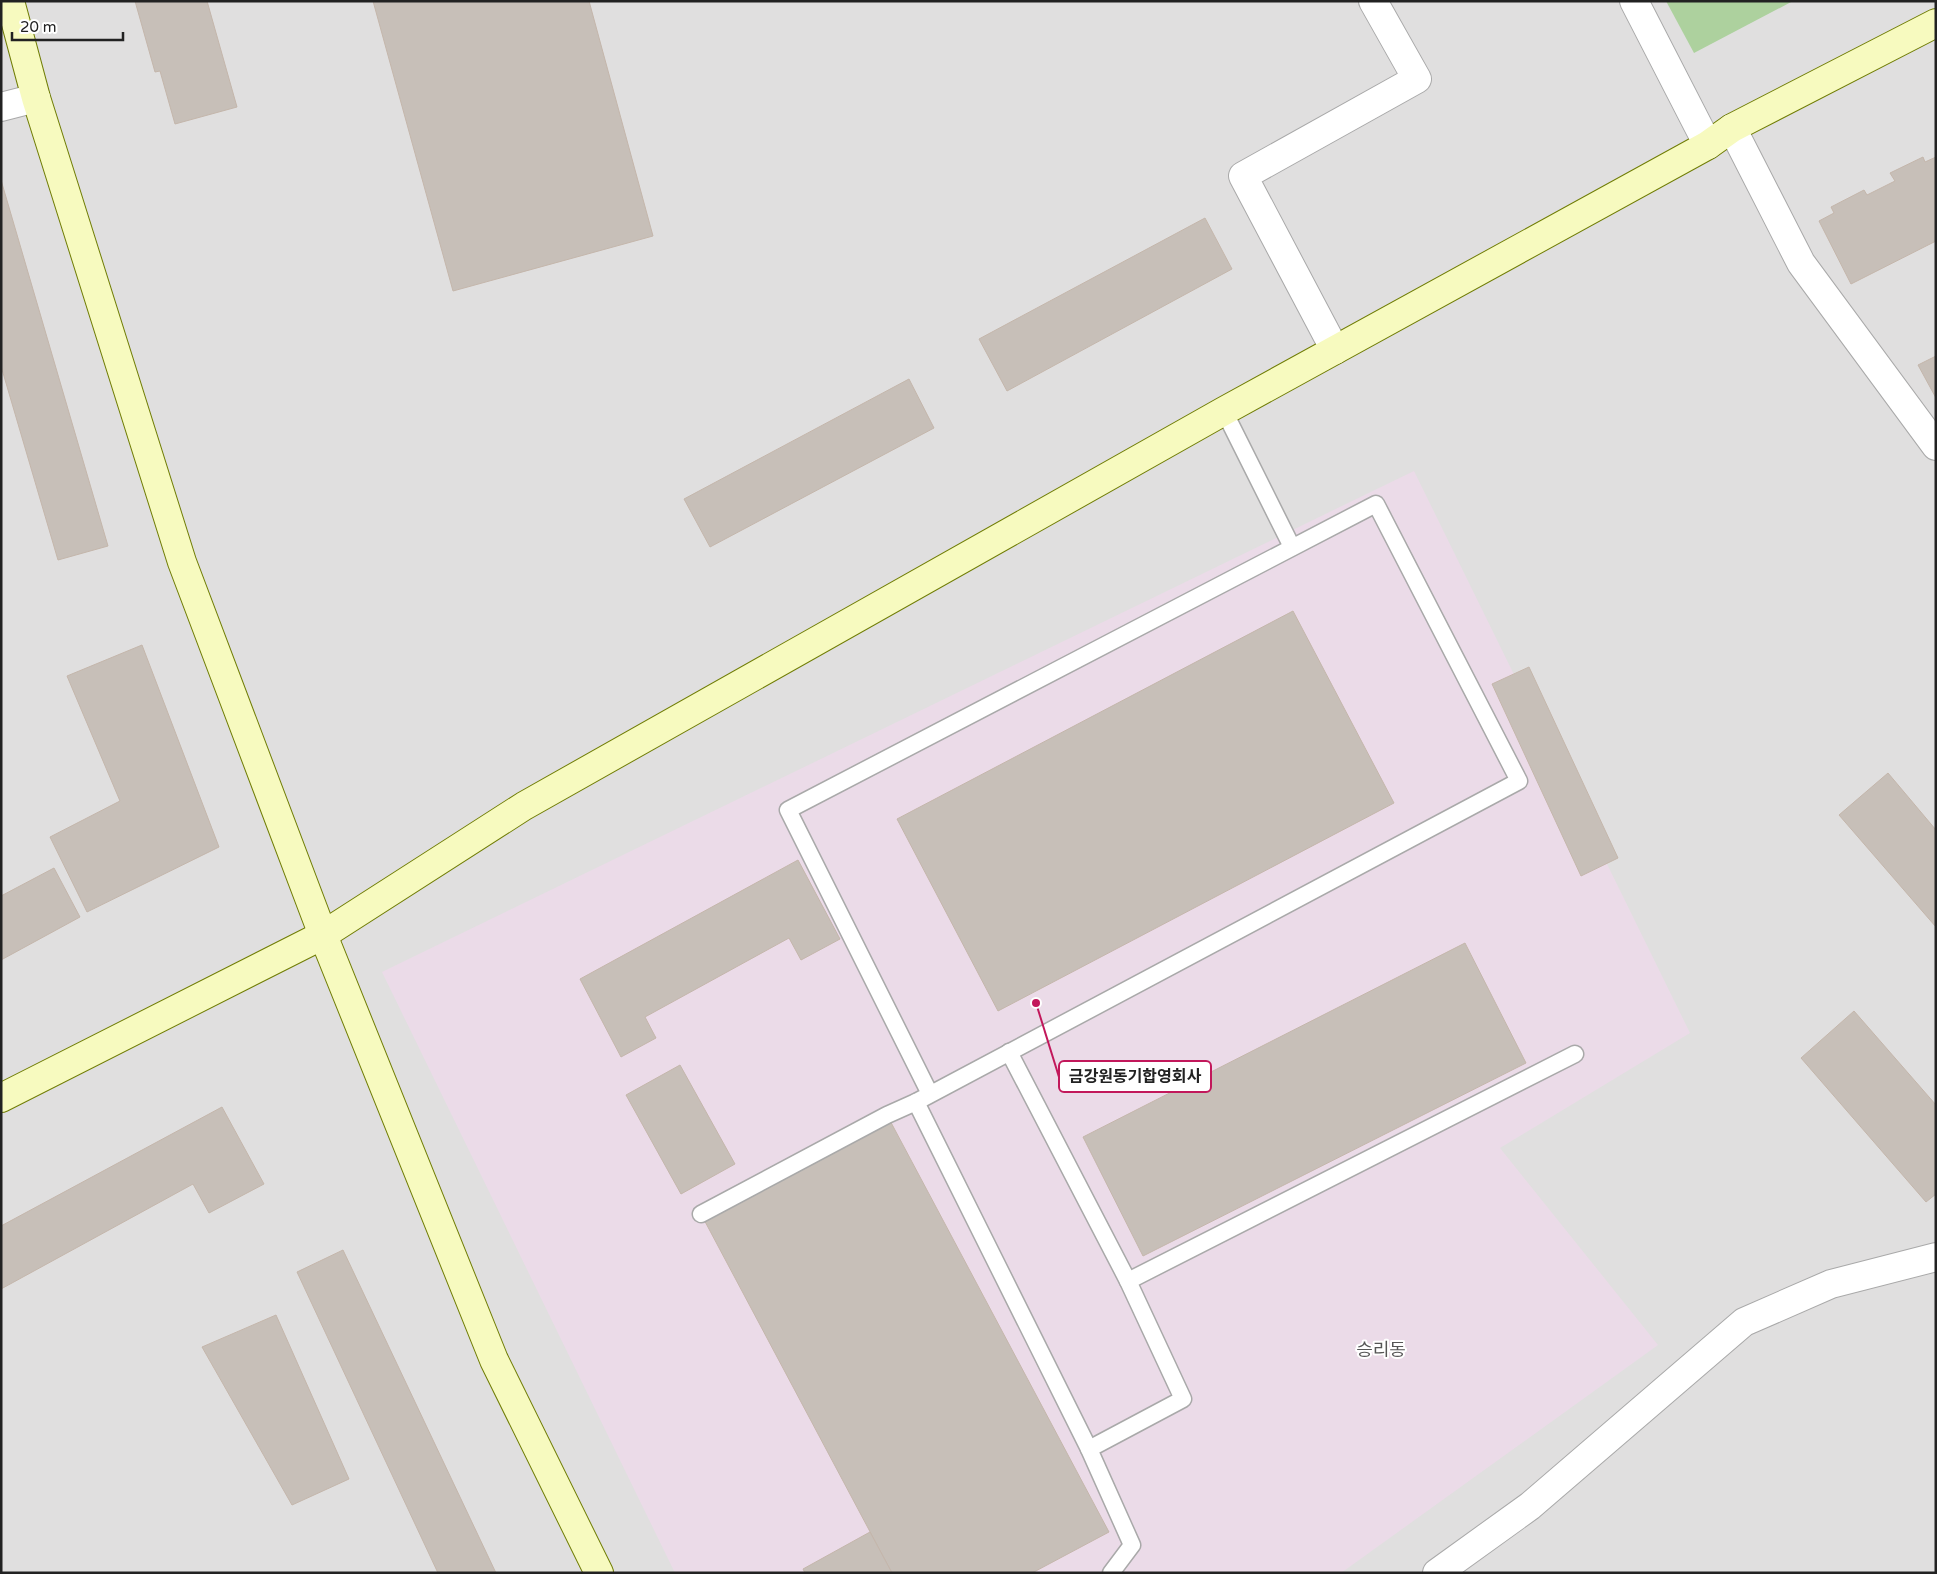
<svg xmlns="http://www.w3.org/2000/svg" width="1937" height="1574" font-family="'Varela Round','Noto Sans KR',sans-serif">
<rect width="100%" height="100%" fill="#f2efe9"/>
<!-- residential -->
<rect fill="#e0dfdf" x="1" y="1" width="1935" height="1572"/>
<!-- industrial -->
<polygon fill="#ebdbe8" points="1414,471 1690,1033 1500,1148 1658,1345 1341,1573 675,1573 382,972"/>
<!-- forest -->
<polygon fill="#add19e" points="1666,1 1793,1 1694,53"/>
<!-- building -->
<g fill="#c7bfb8" stroke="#c4b6ab">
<polygon points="135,1 207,1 237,107 175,124 160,71 155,72"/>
<polygon points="373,1 589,1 653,236 453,291"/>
<polygon points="1923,157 1925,162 1936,157 1936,241 1851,284 1819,221 1834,213 1831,207 1864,190 1867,195 1895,181 1890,173"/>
<polygon points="1,180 108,546 58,560 1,366"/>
<polygon points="1205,218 1232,269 1007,391 979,339"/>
<polygon points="1936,356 1936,398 1918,365"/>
<polygon points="909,379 934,428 710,547 684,499"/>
<polygon points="1293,611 1394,803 998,1011 897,819"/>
<polygon points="142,645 219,847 87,912 50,837 120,801 67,676"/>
<polygon points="1529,667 1618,858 1581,876 1492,684"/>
<polygon points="1888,773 1936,830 1936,927 1839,815"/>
<polygon points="798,860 840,939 801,960 789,938 645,1017 656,1038 621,1057 580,979"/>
<polygon points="54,868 80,917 1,960 1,896"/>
<polygon points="1465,943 1526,1063 1143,1256 1083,1137"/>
<polygon points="1854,1011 1936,1105 1936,1194 1926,1202 1801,1058"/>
<polygon points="680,1065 735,1164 681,1194 626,1095"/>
<polygon points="222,1107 264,1184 209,1213 193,1184 1,1289 1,1226"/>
<polygon points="887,1115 1109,1532 1032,1573 892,1573 701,1214"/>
<polygon points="343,1250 496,1573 438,1573 297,1272"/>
<polygon points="276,1315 349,1479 292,1505 202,1347"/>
<polygon points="870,1532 892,1573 805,1573 803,1569"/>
</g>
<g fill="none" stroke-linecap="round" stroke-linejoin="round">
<!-- lane casing -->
<g stroke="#a9a9a9" stroke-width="19">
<g id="lane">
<polyline points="1224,411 1292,547"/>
<polyline points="1009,1052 1128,1281"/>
<polyline points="916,1102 1089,1449"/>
<polyline points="701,1214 887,1115 916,1102 1519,781 1376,504 788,810 930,1094"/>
<polyline points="1111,1573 1132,1545 1089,1449 1183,1399 1128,1281 1575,1054"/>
</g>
</g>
<!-- street casing -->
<g stroke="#a9a9a9" stroke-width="30">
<g id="street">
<polyline points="1634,1 1708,145"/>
<polyline points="1,107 36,98"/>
<polyline points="1732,128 1801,263 1936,446"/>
<polyline points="1335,350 1243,176 1417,79 1373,1"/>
<polyline points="1437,1573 1530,1506 1744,1322 1831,1284 1936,1257"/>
</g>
</g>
<!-- secondary casing -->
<g stroke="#707d05" stroke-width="30">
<g id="secondary">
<polyline points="10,1 36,98 182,562 323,935 494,1360 599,1573"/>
<polyline points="1,1098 323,935 524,806 1224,411 1708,145 1732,128 1936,23"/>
</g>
</g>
<!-- lane -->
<use href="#lane" stroke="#fff" stroke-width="16"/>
<!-- street -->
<use href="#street" stroke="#fff" stroke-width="28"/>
<!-- secondary -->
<use href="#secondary" stroke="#f7fabf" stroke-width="28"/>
</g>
<g text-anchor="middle" stroke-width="4" stroke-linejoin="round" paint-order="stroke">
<!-- quarter labels -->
<g font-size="18" fill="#555" stroke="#fff">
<text x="1381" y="1356">승리동</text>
</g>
</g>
<!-- callouts -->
<path fill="none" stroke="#c2185b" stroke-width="2" d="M1036 1003L1059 1077"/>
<circle fill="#c2185b" stroke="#fff" stroke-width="2" cx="1036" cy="1003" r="5"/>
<rect fill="#fff" stroke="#c2185b" stroke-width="2" x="1059" y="1061" width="152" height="31" rx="5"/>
<g font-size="16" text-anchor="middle" font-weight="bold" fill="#222">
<text x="1135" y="1082">금강원동기합영회사</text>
</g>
<!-- border -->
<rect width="1937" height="1574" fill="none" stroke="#222222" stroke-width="5"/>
<!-- scale -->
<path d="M12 32v8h111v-8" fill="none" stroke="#222222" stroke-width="2.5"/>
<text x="20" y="32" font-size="15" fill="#222222" stroke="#ffffff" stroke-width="4" paint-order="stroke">20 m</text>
</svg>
